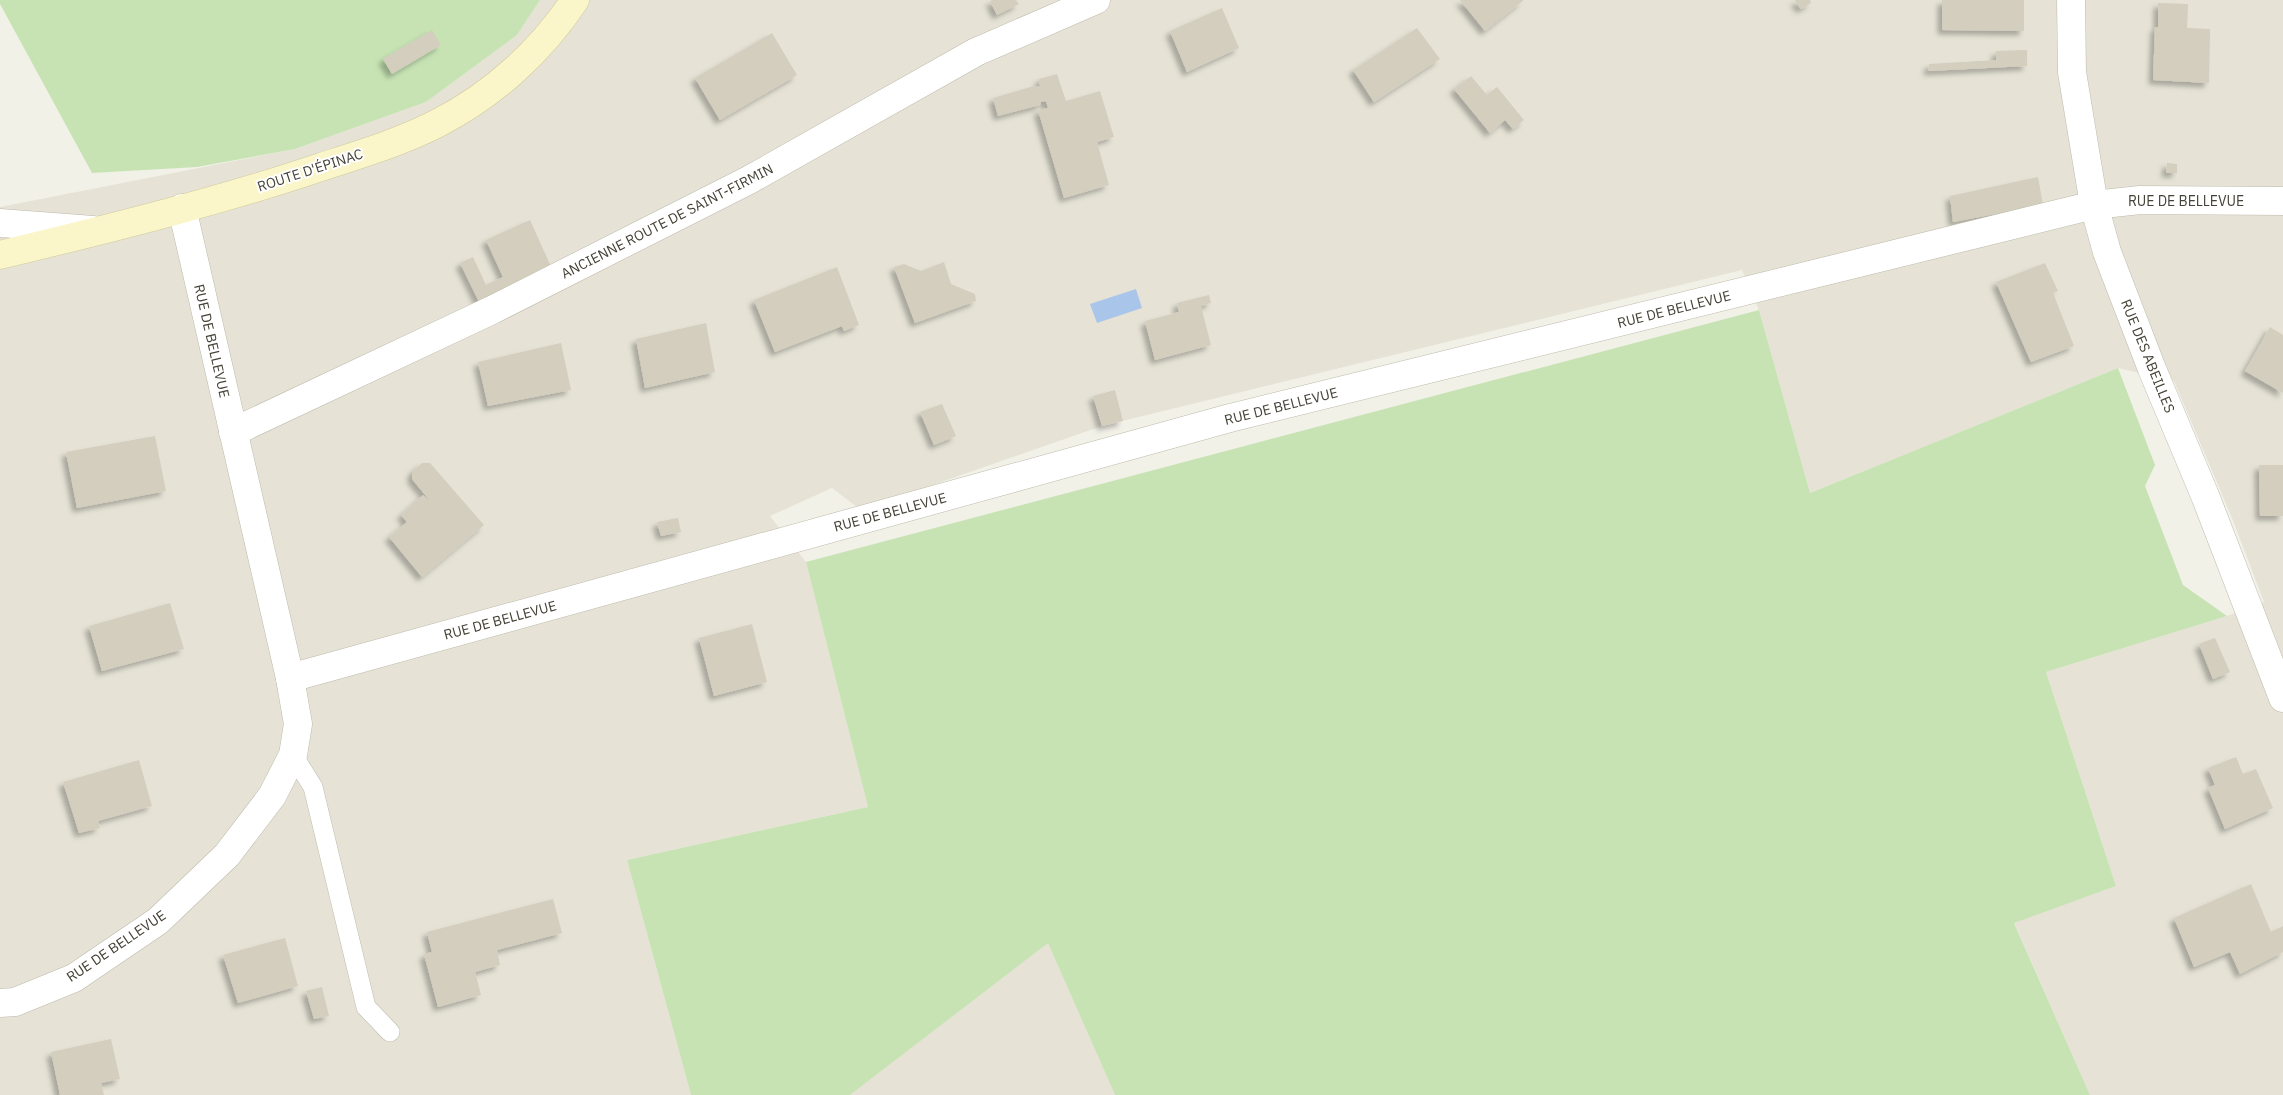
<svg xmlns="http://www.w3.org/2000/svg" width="2283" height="1095" font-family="'IBM Plex Sans',sans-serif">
<defs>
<filter id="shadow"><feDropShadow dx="-4.5" dy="4.5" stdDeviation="2.5" flood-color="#0004"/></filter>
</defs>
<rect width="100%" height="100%" fill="#f2f1e8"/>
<!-- residential -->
<g fill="#e6e3d6">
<polygon points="540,0 2283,0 2283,1095 2090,1095 2014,922 2116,886 2046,672 2227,616 2264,602 2232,518 2174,381 2118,368 1810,493 1759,310 1742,270 1102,426 861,510 832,488 770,516 806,562 868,807 627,860 691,1095 0,1095 0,207 295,149 426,102 517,35"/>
<polygon points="1048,942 1115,1095 850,1095"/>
</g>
<!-- green -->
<g fill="#c7e3b4">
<polygon points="0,0 540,0 517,35 426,102 295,149 197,167 92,173 0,4"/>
<polygon points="1759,310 1810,493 2118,368 2155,465 2145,486 2183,585 2227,616 2046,672 2116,886 2014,923 2090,1095 1115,1095 1048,943 850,1095 691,1095 627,860 868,807 806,562"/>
</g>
<!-- water -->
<polygon fill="#a9c6ea" points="1136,289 1142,308 1097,323 1090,304"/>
<!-- building -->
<g fill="#d3cebe" filter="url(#shadow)">
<polygon points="993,0 1016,0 1019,4 997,15 990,1"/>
<polygon points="1460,0 1524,0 1485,31"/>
<polygon points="1796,0 1810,0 1811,3 1801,9 1795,1"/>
<polygon points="1942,0 2024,0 2024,31 1942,30"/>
<polygon points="2158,3 2188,4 2187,28 2210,29 2209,83 2153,80 2155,27 2158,27"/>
<polygon points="1222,8 1239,48 1187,72 1170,31"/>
<polygon points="1417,28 1440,59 1374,102 1353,70"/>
<polygon points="432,30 441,45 392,74 383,59"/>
<polygon points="772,33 797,75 720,120 695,78"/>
<polygon points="2027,50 2027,66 1928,71 1929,64 1996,60 1996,51"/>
<polygon points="1057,74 1066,101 1100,91 1114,137 1097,142 1109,185 1064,198 1038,110 1048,108 1046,101 1041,102 1040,105 998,116 993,98 1034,86 1037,87 1040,86 1039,79"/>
<polygon points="1471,76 1487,95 1497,87 1524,120 1513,129 1505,120 1490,133 1454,89"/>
<polygon points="2167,163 2177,164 2177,173 2166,173"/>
<polygon points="2038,177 2043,205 1953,222 1950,196"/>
<polygon points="530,220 553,271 481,306 460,263 473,257 486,285 503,277 486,240"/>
<polygon points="944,262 951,284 975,294 976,301 915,323 894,267 904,264 921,271"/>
<polygon points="2045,263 2058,291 2053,293 2074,346 2031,362 1996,282"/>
<polygon points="837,267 859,325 844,331 842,326 775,352 754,300"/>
<polygon points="1209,295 1211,303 1201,306 1211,345 1155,360 1145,321 1179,312 1177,303"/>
<polygon points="706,323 715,372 645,388 636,339"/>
<polygon points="2270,327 2283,335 2283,393 2245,371"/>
<polygon points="561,343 571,390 488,406 478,362"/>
<polygon points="1115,390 1123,421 1102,426 1093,396"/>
<polygon points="942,404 956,436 934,445 920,412"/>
<polygon points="155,436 166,491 77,508 66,452"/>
<polygon points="422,463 430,463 484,525 422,577 389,537 407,522 401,515 423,495 430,501 412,479 412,472"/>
<polygon points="2259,465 2283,465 2283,516 2260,516"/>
<polygon points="678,518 681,532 661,536 657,522"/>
<polygon points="170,603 184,649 102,671 89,626"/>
<polygon points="752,624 767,682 714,696 699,638"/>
<polygon points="2215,638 2230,672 2213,679 2199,644"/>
<polygon points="2236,757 2243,774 2256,769 2273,808 2225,829 2208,788 2215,785 2208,768"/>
<polygon points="139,760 152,806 98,821 100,828 79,833 63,782"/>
<polygon points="2251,884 2271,932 2283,926 2283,952 2240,974 2230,952 2194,967 2174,918"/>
<polygon points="553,899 562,933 497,950 500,965 475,972 481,995 438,1007 424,954 432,952 427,932"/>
<polygon points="285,938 298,986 238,1003 223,955"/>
<polygon points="322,987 329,1016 314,1019 306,991"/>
<polygon points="111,1039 120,1079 101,1083 104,1095 60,1095 51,1052"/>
</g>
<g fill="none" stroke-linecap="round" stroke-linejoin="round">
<!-- lane casing -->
<g stroke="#bdbaab" stroke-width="20">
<polyline id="lane" points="293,755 313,787 366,1007 390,1032"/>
</g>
<!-- street casing -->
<g stroke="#bdbaab" stroke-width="29">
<g id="street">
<polyline points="2071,0 2072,72 2094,205 2107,252 2152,369 2206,498 2283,698"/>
<polyline points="0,223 93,230"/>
<polyline points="233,432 492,310 749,180 976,52 1096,0"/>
<polyline points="290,678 1230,418 2094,205 2140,200 2283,201"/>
<polyline points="0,1003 15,1002 74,978 158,921 227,855 272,796 293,755 298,724 290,678 182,208"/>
</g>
</g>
<!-- secondary casing -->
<g stroke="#cfc99b" stroke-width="29">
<path id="secondary" d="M0,255C108,229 217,202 321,167C361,154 401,142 438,123C493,95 541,51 575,0"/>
</g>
<!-- lane -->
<use href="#lane" stroke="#fff" stroke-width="19"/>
<!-- street -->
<use href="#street" stroke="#fff" stroke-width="28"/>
<!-- secondary -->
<use href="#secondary" stroke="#faf6ca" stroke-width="28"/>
</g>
<g text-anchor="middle" stroke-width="4" stroke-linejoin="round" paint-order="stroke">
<!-- street labels -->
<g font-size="14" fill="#454237" stroke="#fff">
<text transform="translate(310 170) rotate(-18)" y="5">ROUTE D'ÉPINAC</text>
<text x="2186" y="206">RUE DE BELLEVUE</text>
<text transform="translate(667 221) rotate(-27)" y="5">ANCIENNE ROUTE DE SAINT-FIRMIN</text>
<text transform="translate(1674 309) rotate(-14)" y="5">RUE DE BELLEVUE</text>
<text transform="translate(212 341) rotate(77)" y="5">RUE DE BELLEVUE</text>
<text transform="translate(2148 356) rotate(68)" y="5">RUE DES ABEILLES</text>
<text transform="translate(1281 406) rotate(-14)" y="5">RUE DE BELLEVUE</text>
<text transform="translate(890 512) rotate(-15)" y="5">RUE DE BELLEVUE</text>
<text transform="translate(500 620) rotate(-15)" y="5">RUE DE BELLEVUE</text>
<text transform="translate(116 946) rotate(-34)" y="5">RUE DE BELLEVUE</text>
</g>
</g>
</svg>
